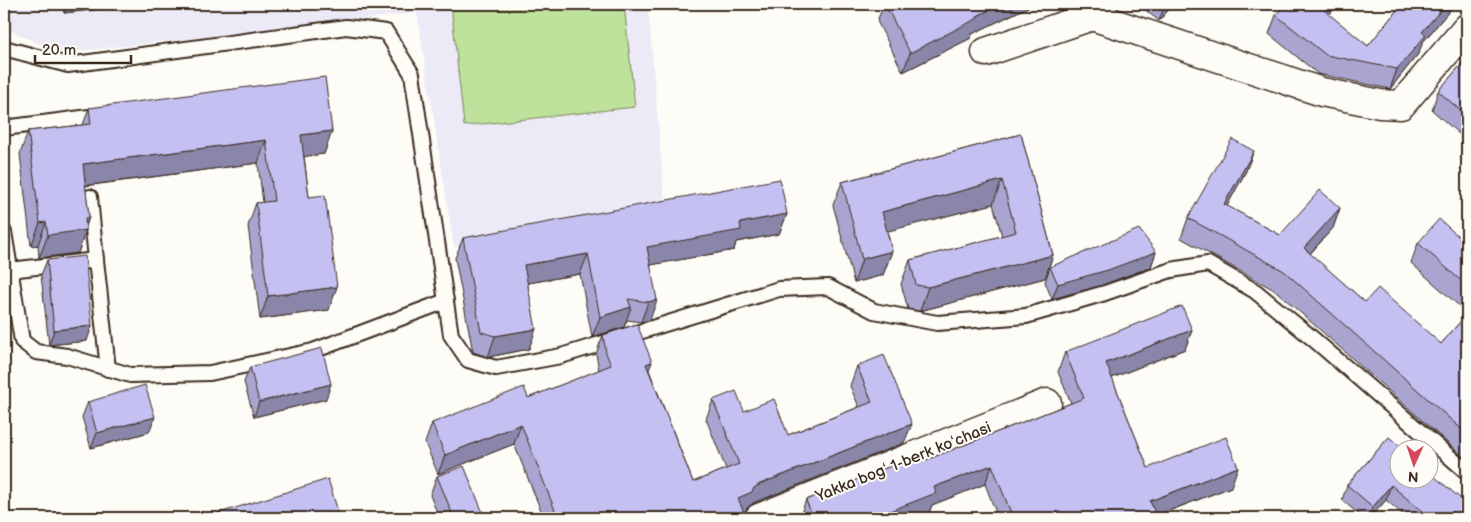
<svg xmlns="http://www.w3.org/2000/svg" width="1471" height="522" font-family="'Balsamiq Sans',sans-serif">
<rect width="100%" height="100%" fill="#fdfcf7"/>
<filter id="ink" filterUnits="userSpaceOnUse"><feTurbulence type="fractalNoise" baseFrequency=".02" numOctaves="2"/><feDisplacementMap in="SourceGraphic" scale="10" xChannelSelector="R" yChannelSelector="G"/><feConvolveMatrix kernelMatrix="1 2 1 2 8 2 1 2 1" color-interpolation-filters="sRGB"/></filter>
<g filter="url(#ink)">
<!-- built -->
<polygon fill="#eceaf6" points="4,4 648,4 665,205 454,247 417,13 61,53 4,28"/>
<!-- green -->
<polygon fill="#bee19b" stroke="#7c865c" points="451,4 624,4 635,107 464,126"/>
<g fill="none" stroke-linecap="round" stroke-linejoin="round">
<!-- lane casing -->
<g stroke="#3b2a1e" stroke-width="18">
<g id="lane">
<polyline points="4,48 68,65 346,27 386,32 412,74 451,335 468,360 496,368 561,356 779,289 828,287 874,311 937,323 1026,316 1105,293 1171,270 1208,264 1255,291 1311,337 1467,472"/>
<polyline points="4,128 105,115"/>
<polyline points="90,197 96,260"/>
<polyline points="4,232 22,341 36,352 67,356 130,375 210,373 313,351 446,301"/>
<polyline points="10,270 96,260 108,369"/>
</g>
</g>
<!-- street casing -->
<g stroke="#3b2a1e" stroke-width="31">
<g id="street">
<polyline points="1092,16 1322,92 1380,104 1401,105 1467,28"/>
<polyline points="986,52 1092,16 1103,4"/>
<polyline points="759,518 1047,403"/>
</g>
</g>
<!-- lane -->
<use href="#lane" stroke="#fdfcf7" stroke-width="14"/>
<!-- street -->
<use href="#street" stroke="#fdfcf7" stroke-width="28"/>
</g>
<!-- wall -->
<g fill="#a9a5d0" stroke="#3b2a1e">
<polygon points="63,4 147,4 64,13"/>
<polygon points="884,4 1034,4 972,34 971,38 903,72 877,21"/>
<polygon points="1138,4 1173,4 1159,21"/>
<polygon points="1338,4 1329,15 1368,46 1402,4 1455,4 1423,42 1418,54 1390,89 1318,74 1269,34 1276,15"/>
<polygon points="1467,58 1467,141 1432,110 1438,91"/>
<polygon points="89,108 332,131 324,154 304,156 309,197 329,310 260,319 248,226 256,203 263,203 258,163 85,186 89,217 86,227 86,230 78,253 39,258 38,245 31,246 20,154 28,131 83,125"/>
<polygon points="1021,134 1053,255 1045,278 920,311 908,309 901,284 910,260 1002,236 993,204 887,231 892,251 883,275 854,283 833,205 842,182"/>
<polygon points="1246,171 1227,206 1280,235 1340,208 1333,228 1310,254 1365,302 1441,344 1467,314 1467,460 1276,291 1181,238 1188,218"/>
<polygon points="787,214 779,234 736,242 734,250 650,265 650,320 641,322 627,320 624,327 592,337 580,274 528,283 529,349 488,357 473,352 455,258 463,238"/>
<polygon points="1418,243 1467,244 1467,313 1411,263"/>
<polygon points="1156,252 1151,267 1102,285 1052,299 1045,282 1050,267"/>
<polygon points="47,260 87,341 49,345 41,275"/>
<polygon points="1192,330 1185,349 1112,378 1148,468 1231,487 1156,516 1157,518 998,518 985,484 932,505 929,513 914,518 799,518 806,500 926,460 1071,403 1058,372 1065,352"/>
<polygon points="603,335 649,370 693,482 726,469 706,419 713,400 744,411 788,435 859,407 850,386 857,366 904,443 753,503 747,508 745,512 744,512 746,518 544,518 514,444 438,474 425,443 432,423 528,398 599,370 596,354"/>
<polygon points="250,367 326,399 254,417 244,382"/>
<polygon points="88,402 149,432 91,448 82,417"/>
<polygon points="1389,437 1467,518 1407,518 1386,500 1370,518 1363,518 1342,500 1347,485"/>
<polygon points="437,476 485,518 439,518 430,495"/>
</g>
<!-- shaded-wall -->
<g fill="#8986a9" stroke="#3b2a1e">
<polygon points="67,4 147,4 64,13"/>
<polygon points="1002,4 1034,4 972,34 971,38 903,72 910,53 977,16"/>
<polygon points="1165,4 1173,4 1159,21"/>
<polygon points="1329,4 1338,4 1317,30 1324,10"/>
<polygon points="1446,4 1455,4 1423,42 1418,54 1390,89 1397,69 1422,32"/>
<polygon points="332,131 324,154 293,158 301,135"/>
<polygon points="266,140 258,163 74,187 83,164"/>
<polygon points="1254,151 1246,171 1217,224 1224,204"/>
<polygon points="1002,180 993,204 873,235 882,212"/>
<polygon points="1340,208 1333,228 1297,268 1304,248"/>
<polygon points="787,214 779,234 736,242 734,250 640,267 647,247 740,223"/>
<polygon points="89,217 84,231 86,230 78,253 39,258 48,235 85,218"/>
<polygon points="46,222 38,245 31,246 40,223"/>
<polygon points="892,251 883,275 854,283 862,259"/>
<polygon points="1156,252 1151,267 1102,285 1052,299 1058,284"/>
<polygon points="588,254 580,274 517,285 524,265"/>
<polygon points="1053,255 1045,278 920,311 928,287"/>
<polygon points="337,287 329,310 260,319 268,296"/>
<polygon points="657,300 650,320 641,322 648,302"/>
<polygon points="631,307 624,327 592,337 600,317"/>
<polygon points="92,326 87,341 49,345 54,330"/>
<polygon points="536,329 529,349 488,357 495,336"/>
<polygon points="1192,330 1185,349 1099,383 1106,363"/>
<polygon points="652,362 645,381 646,364"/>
<polygon points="331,384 326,399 254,417 259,402"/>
<polygon points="155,417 149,432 91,448 97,433"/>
<polygon points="521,424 514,444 438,474 445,455"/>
<polygon points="912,424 904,443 753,503 747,508 745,512 731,517 738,498 760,484"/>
<polygon points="992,465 985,484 932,505 929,513 914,518 872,518 934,487"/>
<polygon points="1238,467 1231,487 1150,518 1150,501"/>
<polygon points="1391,485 1386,500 1370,518 1368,518 1373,507"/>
</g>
<!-- building -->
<g fill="#c4c0f2" stroke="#3b2a1e">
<polygon points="885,4 1002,4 977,16 978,18 910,53"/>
<polygon points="1285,4 1329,4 1324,10 1368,46 1402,4 1446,4 1422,32 1426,35 1397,69 1326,55 1276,15"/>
<polygon points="1467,58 1467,116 1438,91"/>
<polygon points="325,77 332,131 301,135 309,197 325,195 337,287 268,296 256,203 274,201 266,140 83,164 89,217 85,218 86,230 48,235 46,222 40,223 28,131 91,124 89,108"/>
<polygon points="1021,134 1053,255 928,287 916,285 910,260 1016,232 1002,180 882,212 892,251 862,259 842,182"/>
<polygon points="1232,139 1254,151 1224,204 1280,235 1320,190 1340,208 1304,248 1365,302 1378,288 1441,344 1467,314 1467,434 1284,271 1188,218"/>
<polygon points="780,179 787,214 740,223 741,230 647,247 657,300 648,302 628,299 631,307 600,317 588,254 524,265 536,329 495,336 481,332 463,238"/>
<polygon points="1439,219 1467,244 1467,286 1418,243"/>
<polygon points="1139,229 1156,252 1108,270 1058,284 1050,267"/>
<polygon points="85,256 92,326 54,330 47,260"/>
<polygon points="1182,306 1192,330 1106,363 1148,468 1226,437 1238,467 1150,501 1157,518 1013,518 992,465 934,487 936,493 872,518 813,518 806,500 923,453 926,460 1084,398 1065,352"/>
<polygon points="637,324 652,362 646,364 693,482 739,464 713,400 736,391 744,411 774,399 788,435 872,402 857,366 884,355 912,424 760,484 754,488 752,492 738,498 746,518 558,518 521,424 445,455 432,423 524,387 528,398 611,365 606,353 603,335"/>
<polygon points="322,348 331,384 259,402 250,367"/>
<polygon points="145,385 155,417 97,433 88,402"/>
<polygon points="1389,437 1404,450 1398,450 1398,480 1428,480 1428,471 1467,504 1467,518 1430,518 1391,485 1373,507 1347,485"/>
<polygon points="464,466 485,518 454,518 437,476"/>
<polygon points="328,479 340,518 218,518 216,514"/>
</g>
</g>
<g text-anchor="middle" stroke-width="4" stroke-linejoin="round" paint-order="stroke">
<!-- street labels -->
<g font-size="16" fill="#3b2a1e" stroke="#fdfcf7">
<text transform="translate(903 461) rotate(-22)" y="6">Yakka bogʻ 1-berk koʻchasi</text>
</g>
</g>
<!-- margin -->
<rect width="1471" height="522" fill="none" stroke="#fdfcf7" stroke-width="20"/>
<rect x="10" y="10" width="1451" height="502" fill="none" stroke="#3b2a1e" stroke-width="2" filter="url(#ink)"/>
<!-- north arrow -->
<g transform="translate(1414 464) rotate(183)"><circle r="24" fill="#fdfcf7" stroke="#afa8a0"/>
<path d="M0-4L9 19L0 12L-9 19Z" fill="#d1495b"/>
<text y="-8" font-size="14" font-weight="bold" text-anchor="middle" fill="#3b2a1e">N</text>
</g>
<!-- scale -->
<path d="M35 55v8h96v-8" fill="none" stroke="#3b2a1e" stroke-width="2.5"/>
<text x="42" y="55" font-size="15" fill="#3b2a1e" stroke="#fdfcf7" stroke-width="4" paint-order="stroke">20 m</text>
</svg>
